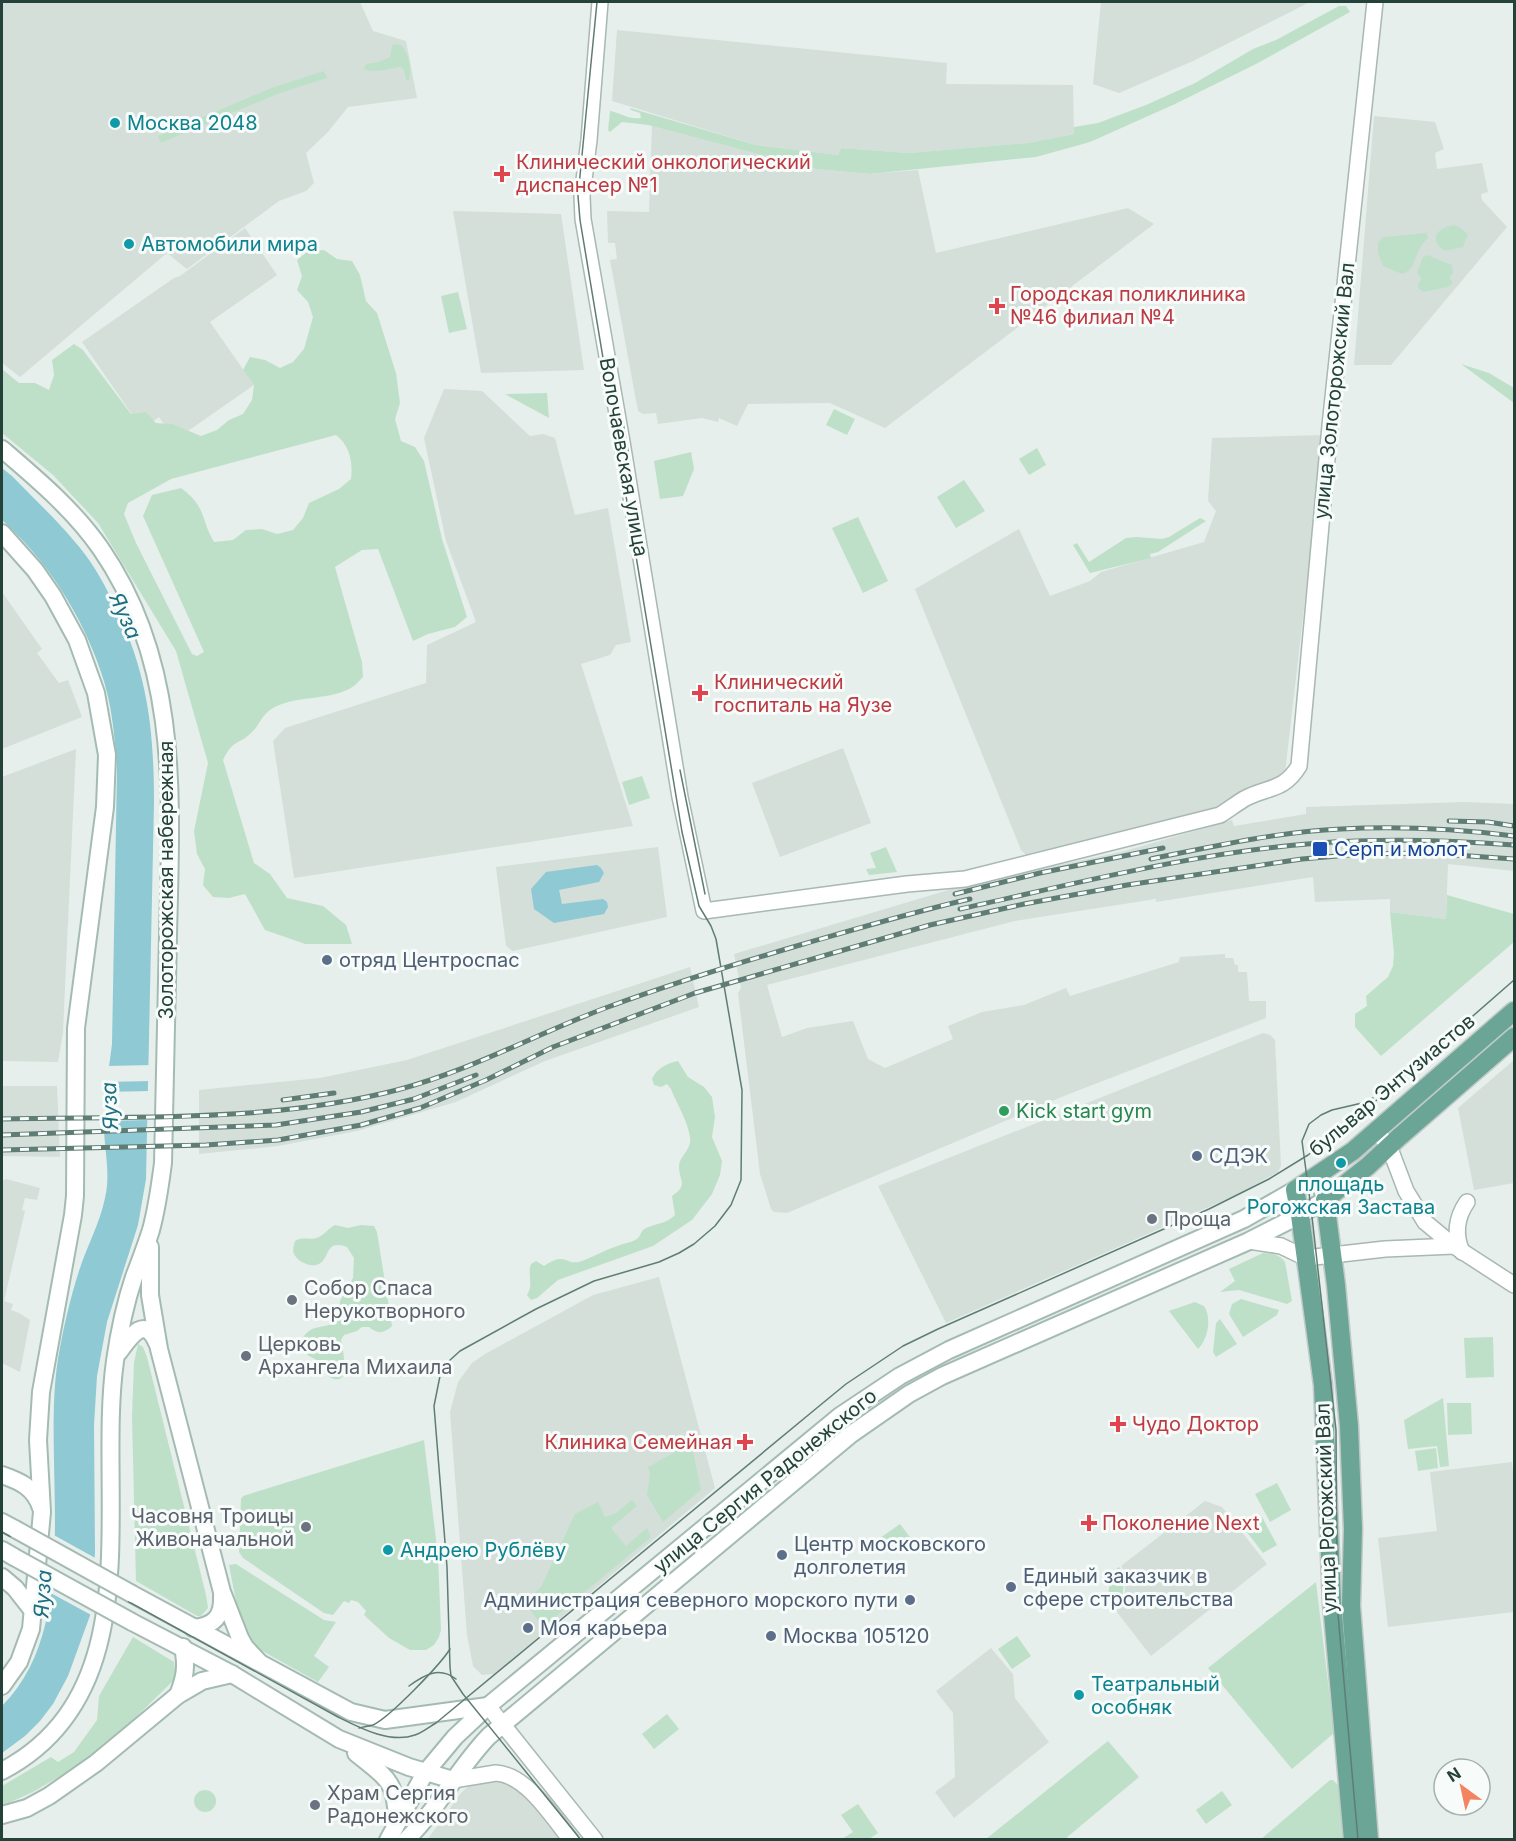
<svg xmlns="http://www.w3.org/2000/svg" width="1516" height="1841" font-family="Inter,sans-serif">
<rect width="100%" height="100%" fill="#e6efeb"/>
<!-- built -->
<g fill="#d4dfda">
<polygon points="2,2 360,2 373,31 406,41 417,98 348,107 328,132 306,153 314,183 306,191 279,201 187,269 167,253 20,377 2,363"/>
<polygon points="1101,2 1310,2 1193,61 1119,93 1093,84"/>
<polygon points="617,30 947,63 946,84 1073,85 1074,134 1029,143 909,153 841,148 838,155 756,145 612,101"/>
<polygon points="1374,116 1435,122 1444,149 1435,153 1437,169 1482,163 1488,192 1481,194 1482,200 1507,227 1391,365 1354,365"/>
<polygon points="652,126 816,169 870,174 918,170 936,253 1128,208 1154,224 885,428 830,403 748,404 737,426 719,418 718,422 702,418 658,424 656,413 643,414 638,411 610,260 617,259 615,243 608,243 607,211 649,212"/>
<polygon points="453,211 561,214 584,370 481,373"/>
<polygon points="245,228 277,275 210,322 254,385 175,440 159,417 142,429 82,342 174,278 180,276"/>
<polygon points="444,389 482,391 530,436 543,434 555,438 575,515 608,508 631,642 616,645 610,655 581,664 633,826 294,878 273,741 285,728 426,683 427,645 476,622 446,541 424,438"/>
<polygon points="1324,435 1285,773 1277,782 1220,809 1026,855 1021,850 915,589 1019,529 1050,596 1090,581 1101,572 1204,542 1216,511 1208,501 1212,438"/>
<polygon points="2,592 42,649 37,653 59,683 68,680 82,717 2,749"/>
<polygon points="843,748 871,823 780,857 752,783"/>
<polygon points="76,749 63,1032 58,1062 2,1061 2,777"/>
<polygon points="1464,802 1514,804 1514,871 1448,864 1446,919 1390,912 1390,899 1315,902 1313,877 1156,902 1156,899 1015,921 767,985 782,1037 807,1028 853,1021 868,1059 885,1068 953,1039 948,1026 982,1012 1024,1005 1066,988 1070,996 1179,962 1180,957 1225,954 1225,958 1233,958 1235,965 1238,965 1238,972 1247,972 1249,1001 1266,1001 1266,1018 1069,1094 787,1213 774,1212 771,1209 760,1174 738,993 741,988 734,954 965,885 1125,851 1232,820 1234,826 1306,814 1306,807"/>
<polygon points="658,847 667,917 513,951 506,946 496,867"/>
<polygon points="690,967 699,1007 545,1061 456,1102 357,1131 278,1146 199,1154 199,1090 320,1078 407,1060"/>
<polygon points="1263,1033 1270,1035 1275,1040 1281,1166 1278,1172 1236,1195 946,1323 878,1186"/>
<polygon points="1514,1060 1514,1183 1474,1190 1458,1108"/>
<polygon points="2,1086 57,1086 60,1157 2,1156"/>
<polygon points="6,1179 40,1188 37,1200 25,1198 22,1210 25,1211 4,1301 13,1304 11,1310 19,1313 30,1320 20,1372 2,1363 2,1181"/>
<polygon points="659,1277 715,1488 494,1674 482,1675 473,1666 467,1635 450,1412 458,1382 472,1363 485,1354 593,1295"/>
<polygon points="1512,1462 1514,1482 1514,1612 1388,1627 1378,1538 1437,1531 1430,1472"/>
<polygon points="1205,1501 1222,1507 1267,1564 1151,1656 1113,1607 1124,1599 1127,1574 1121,1566"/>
<polygon points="991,1648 1013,1674 1015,1698 1049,1742 954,1818 935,1792 955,1777 953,1713 936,1691"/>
<polygon points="485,1778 512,1780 566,1840 427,1840 461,1793 472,1783"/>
</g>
<!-- green -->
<g fill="#bfe0c8" fill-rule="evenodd">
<path d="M1339,6H1346L1350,12L1256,64L1175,104L1090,142L1036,157L870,174L816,169L648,125L622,122L610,132L608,130L610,111C621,113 629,120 641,118L640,113L631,110L630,108L756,145L838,155L841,148L909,153L1028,143L1074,134V127L1098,123L1146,105L1195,83L1253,49L1276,40Z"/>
<path d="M396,44L401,45C409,53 412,70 409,80H406L404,70L401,67C391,68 373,74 364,69L366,64L379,62L390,57L392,45Z"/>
<polygon points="324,71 327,78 277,94 161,143 158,136 274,87"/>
<path d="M1454,225L1459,227L1468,234L1463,247L1445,251C1428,240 1436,228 1454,225Z"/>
<path d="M1426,233L1428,237C1425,242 1421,245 1419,250C1414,260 1414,270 1402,274L1383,266L1378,253V242L1384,237Z"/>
<path d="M324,250L337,259L352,261L360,275L366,301L377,313L396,373L400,403L395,419L401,441L415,447L424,461L442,539L467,617L455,627L428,634L413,641L378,549L362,550L335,567L362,662L363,677C359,681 354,687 349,689C326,701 296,695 273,708C261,715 260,725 252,732C238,746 234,738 223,760L254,863L270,874L287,898L323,906L346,925L352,944H305L265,930L245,894L229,898L213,897L203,885L205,869L197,854L194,831L208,763L176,651L98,523L53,475L2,433V369L19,383H35L49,390L54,375L52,360L74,344L83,350L131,414L146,412L156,423L172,424L201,436L217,430L229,420L243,414L252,400L254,385L243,370L250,357L265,360L280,368L293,362L304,349L313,317L308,302L297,290L302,276L297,260L308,251ZM336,435C350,446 353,462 351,479L339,489L309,503L303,518L293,530L277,534L262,529L246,530L233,540L214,542C200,518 207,507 181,488L152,495L143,516L204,652L197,656L192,654L136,543L124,514L128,503L171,479Z"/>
<polygon points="1427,255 1452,265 1453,273 1449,278 1453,283 1448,287 1424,292 1419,289 1418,285 1421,278 1417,273 1423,257"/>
<polygon points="458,292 467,329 449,333 441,296"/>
<polygon points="1461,364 1489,373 1514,388 1514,403"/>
<polygon points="547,393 549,418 505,394 546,393"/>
<polygon points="834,409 855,419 847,435 826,425"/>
<polygon points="1037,448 1046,465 1029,475 1019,459"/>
<polygon points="691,452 694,469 683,496 660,499 654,461"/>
<polygon points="964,480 985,511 956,528 937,497"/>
<polygon points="858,517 888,581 863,593 832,528"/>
<polygon points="1200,518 1206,521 1158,552 1150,554 1151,558 1090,573 1073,545 1077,543 1089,562 1126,538 1136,537 1162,539 1169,537"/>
<polygon points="642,776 650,798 629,805 622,782"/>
<polygon points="886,847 897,872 869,875 866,869 876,868 870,853"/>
<polygon points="1447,895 1514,914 1514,942 1381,1056 1355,1027 1355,1014 1367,1006 1366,996 1388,977 1393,966 1394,953 1390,912 1446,919"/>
<path d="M678,1061L688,1077L704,1087L712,1097L715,1117L712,1137L722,1161L720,1175L712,1194L692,1220L653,1246L558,1280L537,1298L531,1300L527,1295C534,1284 527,1275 531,1264L536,1261L544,1266C567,1250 565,1267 582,1261C595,1256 607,1249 620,1245C625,1243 634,1242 638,1238C641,1235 641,1230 646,1228C657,1223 666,1224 675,1215L672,1196C688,1185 680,1182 679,1168C678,1158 689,1152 690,1142C692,1129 676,1102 671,1089L667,1084L661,1087L654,1085L652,1079C656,1069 667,1063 678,1061Z"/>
<path d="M335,1225L348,1228L361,1225L374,1226L377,1232L392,1326C384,1334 377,1334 369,1327H362L357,1331L344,1335L341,1340C344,1350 343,1360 347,1371C342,1381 334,1382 326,1374C325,1355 301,1361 300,1342C312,1321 322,1331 338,1321L340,1301L353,1278L354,1258L347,1247C342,1245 338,1244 333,1246C326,1250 327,1260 319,1264C311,1268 298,1262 294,1254C292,1250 294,1245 295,1241C303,1236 311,1241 319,1237C325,1234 329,1228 335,1225Z"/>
<path d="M1263,1253C1273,1253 1280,1255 1285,1262L1292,1301L1287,1304L1239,1290L1220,1292L1235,1281L1229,1269Z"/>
<polygon points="1241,1299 1279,1310 1277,1315 1243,1337 1229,1314 1232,1304"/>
<path d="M1195,1302L1204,1306C1212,1318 1208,1339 1198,1349L1169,1311Z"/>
<polygon points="1220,1319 1237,1344 1216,1357 1213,1352 1216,1323"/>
<polygon points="1493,1337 1494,1377 1466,1378 1464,1338"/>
<polygon points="138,1344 143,1347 147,1357 206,1595 208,1608 201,1616 197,1616 136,1581 132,1416 134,1363"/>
<polygon points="1443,1398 1449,1466 1440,1467 1437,1446 1408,1449 1404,1420"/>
<polygon points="1447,1403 1471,1403 1472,1434 1448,1435"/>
<polygon points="424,1440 438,1556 441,1630 439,1637 434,1645 426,1650 410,1650 389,1638 364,1615 366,1611 358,1602 351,1600 349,1603 344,1601 333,1615 324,1613 243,1558 239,1552 241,1499 243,1496"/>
<polygon points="691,1442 701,1490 663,1522 647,1495 650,1474 648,1467 675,1452 675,1448"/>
<polygon points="1436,1448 1438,1468 1418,1471 1415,1451"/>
<polygon points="1277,1483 1291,1510 1270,1522 1255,1494"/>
<polygon points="632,1500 637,1506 611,1528 626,1546 647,1528 651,1537 543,1627 524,1602 541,1587 575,1514 598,1502 605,1517 616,1513"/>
<polygon points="1262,1517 1277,1545 1263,1553 1243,1527"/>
<polygon points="900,1524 916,1545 890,1552 880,1538"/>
<path d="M236,1564L324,1620L336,1622L314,1656L329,1667L318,1682L255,1647C239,1630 234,1589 229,1565Z"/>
<polygon points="1119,1567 1125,1574 1122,1598 1108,1596 1111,1573"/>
<polygon points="1316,1582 1334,1733 1292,1769 1208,1668"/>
<polygon points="1017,1636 1031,1656 1012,1669 998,1649"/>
<polygon points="133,1637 174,1662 176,1678 133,1720 79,1765 33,1792 2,1806 2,1786 51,1757 58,1762 74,1752 97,1720 99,1696"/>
<polygon points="667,1714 679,1729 654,1749 642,1734"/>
<polygon points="1108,1741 1139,1777 1065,1839 986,1839"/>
<polygon points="1330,1780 1333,1780 1338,1785 1341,1793 1346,1839 1260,1840"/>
<circle cx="205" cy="1801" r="11"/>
<polygon points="1222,1791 1232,1805 1206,1824 1196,1810"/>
<polygon points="858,1804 878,1833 869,1839 842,1839 853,1832 841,1815"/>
</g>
<!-- water -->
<g fill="#8ec9d4">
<path d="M2,468L12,476C33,498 56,519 75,542C90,559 102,579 112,600C147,669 154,726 154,803L146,1179L138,1225L107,1322L97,1376L94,1425L95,1551L92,1610L68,1676L53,1704L40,1721L25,1736L2,1753V1706C85,1623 41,1466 58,1359C63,1329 70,1299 79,1271C87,1246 100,1223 105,1198C111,1173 104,1150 104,1125C103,1097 109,1071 112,1044L117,771C115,738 112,703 101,672C82,615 46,559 2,520Z"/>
<polygon points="597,865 601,868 604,873 599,882 559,890 562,904 603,899 607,902 608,907 604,914 554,923 534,909 531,889 546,872"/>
</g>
<!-- pier -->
<g fill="#e6efeb">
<polygon points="152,1065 152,1081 103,1082 106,1066"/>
<polygon points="151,1091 151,1120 101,1121 102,1092"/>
<polygon points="52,1534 97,1559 95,1610 93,1616 47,1591"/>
</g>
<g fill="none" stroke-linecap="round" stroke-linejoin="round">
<!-- tertiary casing -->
<g stroke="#a8b8b2" stroke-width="18">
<g id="tertiary">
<path d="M600,2L589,140L582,196L583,219L622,442L680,797L704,911L907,884L965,879L1220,815C1228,810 1236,804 1244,799C1268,786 1283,792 1299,766L1330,426L1375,2"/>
<polyline points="1376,1131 1389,1146 1406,1191 1425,1222 1454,1246 1514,1285"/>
<polyline points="1249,1241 1281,1246 1306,1258 1385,1249 1454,1246"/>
<path d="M1462,1252C1454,1234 1456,1218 1467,1202"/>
<polyline points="488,1706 595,1840"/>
<path d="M453,1780L496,1773C527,1775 552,1817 571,1840"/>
</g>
</g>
<!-- secondary casing -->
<g stroke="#a4bbb3" stroke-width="20">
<g id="secondary">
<path d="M2,449C37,479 74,510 101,549C181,665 171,801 168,935C166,1011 165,1087 163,1163C160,1186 157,1208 151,1230C146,1246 140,1261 134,1277C125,1304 119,1333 115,1361C96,1497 153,1692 2,1771"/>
<polyline points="2,533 35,570 53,596 77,640 96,693 107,755 105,807 76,1028 75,1196 73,1215 41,1392 38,1440 42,1512 31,1629 19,1662 2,1686"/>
<polyline points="150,1247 150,1295 159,1349 222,1592 240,1638 245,1647 259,1662"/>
<path d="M119,1352C130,1337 145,1314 157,1343"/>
<path d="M2,1475C20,1481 35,1488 41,1508"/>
<polyline points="2,1522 15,1529"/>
<polyline points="2,1550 14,1557"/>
<polyline points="2,1577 15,1588 33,1611"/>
<polyline points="132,1594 351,1712 385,1720 488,1706"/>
<polyline points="132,1622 232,1674 339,1739 409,1767 453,1780"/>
<path d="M193,1628C214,1626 223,1617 222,1596"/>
<path d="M178,1695C185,1678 187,1666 183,1647"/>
<path d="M356,1753C385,1777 396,1779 397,1820"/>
<polyline points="2,1815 27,1808 49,1796 96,1763 178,1695 202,1681 232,1674"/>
<polyline points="388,1840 425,1773 455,1737 488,1706 840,1416 900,1376 949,1350 1244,1219 1295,1190"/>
<path d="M406,1840C438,1809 458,1768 489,1736L850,1435L909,1394L942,1376L1249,1241L1300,1215L1325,1200L1319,1176"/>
</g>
</g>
<!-- primary casing -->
<g stroke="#c2cac8" stroke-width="21">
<g id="primary">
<polyline points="1353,1840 1332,1603 1323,1385 1300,1215 1295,1190 1353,1151 1514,1011"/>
<polyline points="1369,1840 1351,1606 1353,1529 1349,1426 1336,1285 1325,1200 1368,1166 1398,1138 1514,1037"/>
</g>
</g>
<!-- tertiary -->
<use href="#tertiary" stroke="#fff" stroke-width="15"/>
<!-- secondary -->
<use href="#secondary" stroke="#fff" stroke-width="16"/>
<!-- primary -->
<use href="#primary" stroke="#6aa596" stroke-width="18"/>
<!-- tram -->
<g stroke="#5f7d75" stroke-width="1.5">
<polyline points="620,406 630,462"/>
<polyline points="680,770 705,894"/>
<path d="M2,1532L338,1717C360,1728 390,1744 415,1735C422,1733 429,1727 436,1723L818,1407L846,1384L903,1346L938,1329L1209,1209L1269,1179L1308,1155L1362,1113L1514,980"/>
<path d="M409,1686C424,1675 439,1666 456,1679"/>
<path d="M359,1728C363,1727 369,1726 373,1725C390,1717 440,1665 450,1649"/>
<polyline points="581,1840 463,1694 451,1676 450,1667 447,1567 434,1406 440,1376 449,1361 460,1351 536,1309 594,1281 659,1262 679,1253 694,1244 715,1226 731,1205 741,1180 742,1090 716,939 711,926 699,906 682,832 580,220 578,196 597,2"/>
<polyline points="1358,1840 1337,1603 1336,1430 1311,1208 1302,1141 1309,1124 1321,1115 1332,1110 1362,1103 1373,1098"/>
</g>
<!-- rail casing -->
<g stroke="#5f7d75" stroke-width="5">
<g id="rail">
<polyline points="1449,821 1488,822 1514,826"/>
<path d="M1151,859C1214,846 1277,832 1341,829C1399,826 1457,829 1514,836"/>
<polyline points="955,894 1040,873 1163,848"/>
<path d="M960,909C1078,883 1198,852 1319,843C1384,838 1450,840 1514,845"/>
<polyline points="283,1100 334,1093"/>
<path d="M2,1119C133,1116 269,1123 397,1090C470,1071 538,1033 608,1007C671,984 735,964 800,945C856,929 913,912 970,899"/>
<polyline points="2,1135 276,1125 361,1112 414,1099 476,1075"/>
<polyline points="2,1150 206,1145 278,1140 361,1125 420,1108 486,1080 553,1047 695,993 930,925 1024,904 1127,885 1302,859 1361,854 1426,853 1514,859"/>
</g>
</g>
<!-- rail -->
<use href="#rail" stroke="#f7fbf9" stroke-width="3" stroke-dasharray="9" stroke-linecap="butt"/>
<!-- secondary-bridge casing -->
<g stroke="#a4bbb3" stroke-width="20" stroke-linecap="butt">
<g id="secondary-bridge">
<polyline points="15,1529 132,1594"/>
<polyline points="14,1557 132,1622"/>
</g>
</g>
<!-- secondary-bridge -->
<use href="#secondary-bridge" stroke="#fff" stroke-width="16"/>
</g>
<!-- markers -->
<g fill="#0f9aa8" stroke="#f7fbf9" stroke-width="2">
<circle cx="115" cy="123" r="6"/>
<circle cx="129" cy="244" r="6"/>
<circle cx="1341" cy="1163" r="6"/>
<circle cx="388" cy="1550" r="6"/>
<circle cx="1079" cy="1695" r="6"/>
</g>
<g fill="#e0444e" stroke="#f7fbf9" stroke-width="2">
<path d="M499 165h6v6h6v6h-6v6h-6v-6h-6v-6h6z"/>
<path d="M994 297h6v6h6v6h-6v6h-6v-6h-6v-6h6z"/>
<path d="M697 684h6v6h6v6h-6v6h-6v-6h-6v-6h6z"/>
<path d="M1115 1415h6v6h6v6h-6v6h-6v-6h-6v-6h6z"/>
<path d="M742 1433h6v6h6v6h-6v6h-6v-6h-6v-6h6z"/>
<path d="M1086 1514h6v6h6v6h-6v6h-6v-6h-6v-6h6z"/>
</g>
<rect fill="#1a4fb4" stroke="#f7fbf9" stroke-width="2" x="1312" y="841" width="16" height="16" rx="3"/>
<g fill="#5c6f8a" stroke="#f7fbf9" stroke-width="2">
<circle cx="327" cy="960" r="6"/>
<circle cx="1197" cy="1156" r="6"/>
<circle cx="782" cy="1555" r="6"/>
<circle cx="1011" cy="1587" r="6"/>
<circle cx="910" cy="1600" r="6"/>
<circle cx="528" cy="1628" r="6"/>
<circle cx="771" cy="1636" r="6"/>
</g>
<circle fill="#2e9e5b" stroke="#f7fbf9" stroke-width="2" cx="1004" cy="1111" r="6"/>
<g fill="#6b7280" stroke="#f7fbf9" stroke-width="2">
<circle cx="1152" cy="1219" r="6"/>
<circle cx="292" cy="1300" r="6"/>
<circle cx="246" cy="1356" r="6"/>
<circle cx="306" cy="1527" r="6"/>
<circle cx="315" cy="1805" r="6"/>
</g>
<g text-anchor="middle" stroke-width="6" stroke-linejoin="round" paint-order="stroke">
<!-- culture labels -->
<g font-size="20" fill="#0d838f" stroke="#f7fbf9" text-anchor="start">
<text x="127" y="130">Москва 2048</text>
<text x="141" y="251">Автомобили мира</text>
<text x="1341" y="1191" text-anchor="middle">площадь<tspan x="1341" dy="23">Рогожская Застава</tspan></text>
<text x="400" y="1557">Андрею Рублёву</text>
<text x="1091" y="1691">Театральный<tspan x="1091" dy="23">особняк</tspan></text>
</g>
<!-- health labels -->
<g font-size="20" fill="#be3a42" stroke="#f7fbf9" text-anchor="start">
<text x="516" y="169">Клинический онкологический<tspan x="516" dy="23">диспансер №1</tspan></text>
<text x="1010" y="301">Городская поликлиника<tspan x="1010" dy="23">№46 филиал №4</tspan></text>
<text x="714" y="689">Клинический<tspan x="714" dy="23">госпиталь на Яузе</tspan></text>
<text x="1132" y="1431">Чудо Доктор</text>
<text x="732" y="1449" text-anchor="end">Клиника Семейная</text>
<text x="1102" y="1530">Поколение Next</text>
</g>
<!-- street labels -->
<g font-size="20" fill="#24423a" stroke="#f7fbf9">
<text transform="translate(1334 391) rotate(-84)" y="7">улица Золоторожский Вал</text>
<text transform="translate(624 457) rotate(80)" y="7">Волочаевская улица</text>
<text transform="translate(166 880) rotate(-90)" y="7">Золоторожская набережная</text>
<text transform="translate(1392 1085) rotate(-40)" y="7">бульвар Энтузиастов</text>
<text transform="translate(765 1481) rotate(-39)" y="7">улица Сергия Радонежского</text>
<text transform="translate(1326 1508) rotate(-92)" y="7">улица Рогожский Вал</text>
</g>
<!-- transit labels -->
<g font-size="20" fill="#164399" stroke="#f7fbf9" text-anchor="start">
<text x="1334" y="856">Серп и молот</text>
</g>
<!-- service labels -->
<g font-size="20" fill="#4e5e75" stroke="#f7fbf9" text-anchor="start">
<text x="339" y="967">отряд Центроспас</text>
<text x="1209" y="1163">СДЭК</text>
<text x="794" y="1551">Центр московского<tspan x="794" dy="23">долголетия</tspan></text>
<text x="1023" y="1583">Единый заказчик в<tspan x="1023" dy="23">сфере строительства</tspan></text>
<text x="898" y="1607" text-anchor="end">Администрация северного морского пути</text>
<text x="540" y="1635">Моя карьера</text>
<text x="783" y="1643">Москва 105120</text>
</g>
<!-- leisure labels -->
<g font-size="20" fill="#27864d" stroke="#f7fbf9" text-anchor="start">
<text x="1016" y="1118">Kick start gym</text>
</g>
<!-- worship labels -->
<g font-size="20" fill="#5b616d" stroke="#f7fbf9" text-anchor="start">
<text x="1164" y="1226">Проща</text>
<text x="304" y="1295">Собор Спаса<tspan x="304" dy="23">Нерукотворного</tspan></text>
<text x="258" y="1351">Церковь<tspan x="258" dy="23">Архангела Михаила</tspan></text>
<text x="294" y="1523" text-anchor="end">Часовня Троицы<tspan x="294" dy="23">Живоначальной</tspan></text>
<text x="327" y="1800">Храм Сергия<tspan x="327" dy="23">Радонежского</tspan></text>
</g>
<!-- water labels -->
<g font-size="21" font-style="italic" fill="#1c6f80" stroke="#f7fbf9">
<text transform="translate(125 616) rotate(66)" y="7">Яуза</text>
<text transform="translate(110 1106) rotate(-93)" y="7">Яуза</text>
<text transform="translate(43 1594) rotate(-86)" y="7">Яуза</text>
</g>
</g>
<!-- border -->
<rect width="1516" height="1841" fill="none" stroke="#24423a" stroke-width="6"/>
<!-- north arrow -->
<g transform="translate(1462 1787) rotate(327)"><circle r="28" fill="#f7fbf9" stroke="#a3b1ad" stroke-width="1.5"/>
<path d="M0-4.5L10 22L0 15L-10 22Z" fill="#f4845f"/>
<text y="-9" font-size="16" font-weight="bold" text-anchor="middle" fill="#24423a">N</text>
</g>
</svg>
